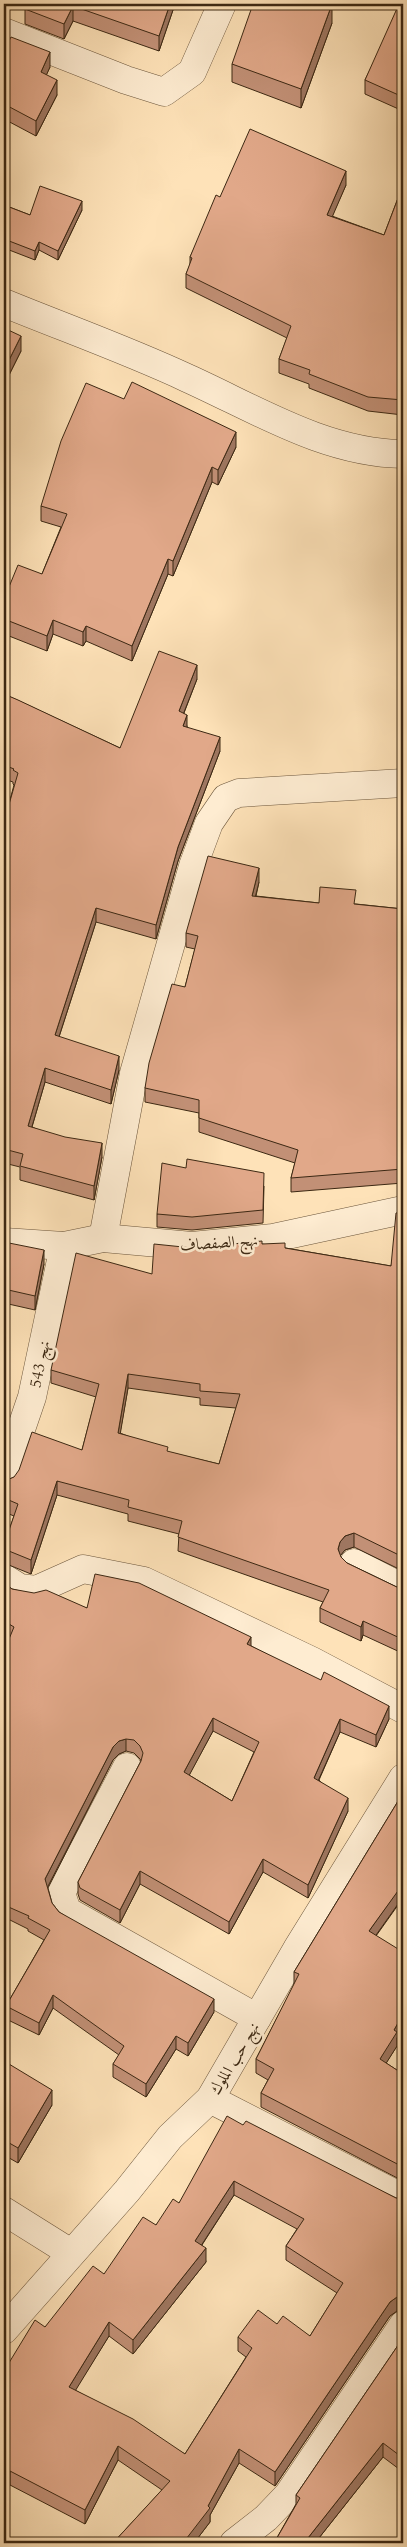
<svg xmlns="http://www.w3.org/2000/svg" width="407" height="2547" font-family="Cardo,Amiri,serif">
<rect width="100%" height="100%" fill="#fee2b8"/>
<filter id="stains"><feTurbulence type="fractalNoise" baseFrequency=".004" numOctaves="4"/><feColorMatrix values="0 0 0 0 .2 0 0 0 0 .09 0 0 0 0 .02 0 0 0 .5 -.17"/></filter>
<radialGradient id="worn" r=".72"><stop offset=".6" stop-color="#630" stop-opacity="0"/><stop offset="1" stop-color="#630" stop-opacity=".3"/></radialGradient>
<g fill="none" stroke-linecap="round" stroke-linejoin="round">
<!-- minor casing -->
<g stroke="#6c563c" stroke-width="29">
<g id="minor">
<polyline points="4,32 126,80 164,92 192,72 222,4"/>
<path d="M4,303C65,328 127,350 187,378C256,409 325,453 403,454"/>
<polyline points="103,1238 134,1073 193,866 209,823 226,798 239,793 403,783"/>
<polyline points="4,1242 64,1246 103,1238 192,1246 273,1238 403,1210"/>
<polyline points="4,1479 32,1397 64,1246"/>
<polyline points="354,1563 403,1588"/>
<polyline points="4,1578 20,1588 36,1590 83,1569 144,1581 312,1661 403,1709"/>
<polyline points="127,1767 61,1893 67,1911 257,2018"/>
<polyline points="210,2099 403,2198"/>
<polyline points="4,2211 71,2253"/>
<polyline points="4,2330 127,2191 170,2137 210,2099 297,1949 403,1778"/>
<polyline points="234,2543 266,2518 288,2495 403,2325"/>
</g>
</g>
<!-- minor -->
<use href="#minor" stroke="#feecd1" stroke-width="28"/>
</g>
<!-- wall -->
<g fill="#c29076" stroke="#3c2813" fill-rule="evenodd">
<polygon points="28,4 175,4 159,51 73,21 64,39 25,24 25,9"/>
<polygon points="403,4 403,111 365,94 365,80"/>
<polygon points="332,23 301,108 232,82 232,64"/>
<polygon points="4,50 50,67 46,75 57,95 36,136 4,119"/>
<polygon points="346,185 332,216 384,235 403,185 403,415 368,411 309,388 309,384 279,373 279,359 287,338 186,288 186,274 190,265 190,257 220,197"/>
<polygon points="4,205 30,215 82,210 58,260 39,250 35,260 4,248"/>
<polygon points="4,328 21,351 8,377 4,375"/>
<polygon points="236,447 218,485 212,482 173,576 168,574 132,661 86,641 83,646 53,634 47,651 4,634 4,599 42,574 61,527 41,521 41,506"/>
<polygon points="197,679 184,713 187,727 220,751 178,861 156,939 96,922 59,1037 119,1070 111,1104 45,1082 32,1127 102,1157 94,1200 20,1180 20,1167 4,1163 4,822 14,785 13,784 13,782 4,779 4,694 120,748"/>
<polygon points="259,882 256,896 319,903 356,904 403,909 403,1183 291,1192 291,1178 295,1163 199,1132 199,1113 145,1102 145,1088 185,987 195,949 186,947 186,933"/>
<polygon points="264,1186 263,1223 192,1230 157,1227 157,1214"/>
<path d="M403,1212V1571L354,1547L345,1550L340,1556L347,1563L403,1590L402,1653L363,1635L361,1641L320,1622V1608L323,1602L178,1551L179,1534L128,1521V1514L57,1495L31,1574L4,1563V1545L14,1516L4,1512V1480H7L82,1450L96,1397L51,1383V1370L152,1274L193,1248L262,1244L391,1266ZM128,1388L200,1398V1405L236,1408L219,1464L168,1452L120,1433Z"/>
<polygon points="4,1242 44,1264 35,1310 4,1303"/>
<path d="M4,1583L12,1589L87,1608L251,1646L389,1719L376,1747L340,1732L319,1780L348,1811L308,1898L263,1872L229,1934L140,1884L120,1923L80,1900L78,1894V1882L141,1761L140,1759L134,1753L126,1751L119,1754L113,1760L48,1888L52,1903L59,1912L214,2012L188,2056L176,2049L146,2097L113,2077V2064L119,2055L53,2008L39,2035L6,2019V2006L44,1940L28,1931V1929L4,1917V1651L10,1637L4,1633ZM213,1731L254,1752L232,1801L189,1775Z"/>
<polygon points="403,1793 403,1898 376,1936 397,2038 397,2046 386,2063 403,2074 403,2181 261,2107 261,2093 268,2080 256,2073 256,2059 294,1985 294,1972"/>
<polygon points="4,2061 52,2105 18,2163 4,2155"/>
<path d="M243,2125L396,2198L403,2199V2310L397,2311L390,2316L275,2486L239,2463L210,2515V2522L194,2543H113L162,2490L118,2460L85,2524L10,2485L4,2496L45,2327L104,2274L179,2203ZM234,2195L297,2229L286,2246V2260L337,2293L310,2336L277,2324L238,2337V2351L246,2357L185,2454L75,2390L109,2336L133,2354L206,2262L202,2245Z"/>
<polygon points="403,2338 403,2472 383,2457 315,2543 274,2543 296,2504 296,2495"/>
</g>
<!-- shaded-wall -->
<g fill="#9e7660" stroke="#3c2813">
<polygon points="170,4 175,4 159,51 159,36"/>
<polygon points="332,4 332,23 301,108 301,89"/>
<polygon points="73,6 73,21 64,39 64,24"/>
<polygon points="50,52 50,67 41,87 41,72"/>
<polygon points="57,80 57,95 36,136 36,121"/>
<polygon points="346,171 346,185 327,229 327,215"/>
<polygon points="82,201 82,210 58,260 58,251"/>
<polygon points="39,242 39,250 35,260 35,251"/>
<polygon points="21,336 21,351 8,377 8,362"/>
<polygon points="236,432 236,447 218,485 218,470"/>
<polygon points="212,467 212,482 173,576 173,561"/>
<polygon points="168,559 168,574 132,661 132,646"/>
<polygon points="53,620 53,634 47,651 47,636"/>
<polygon points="86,626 86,641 83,646 83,632"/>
<polygon points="197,665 197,679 179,725 179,711"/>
<polygon points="187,715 187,728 183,726"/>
<polygon points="220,737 220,751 178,861 156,939 156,925 178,847"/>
<polygon points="259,868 259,882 252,910 252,896"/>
<polygon points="96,908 96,922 55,1049 55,1035"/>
<polygon points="119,1056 119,1070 111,1104 111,1090"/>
<polygon points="45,1068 45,1082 28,1140 28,1126"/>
<polygon points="102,1143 102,1157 94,1200 94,1186"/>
<polygon points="44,1250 44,1264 35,1310 35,1296"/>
<polygon points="9,1357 9,1371 4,1395 4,1381"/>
<polygon points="128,1374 128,1388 118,1447 118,1433"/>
<polygon points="57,1481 57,1495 31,1574 31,1560"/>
<polygon points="354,1533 354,1547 345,1550 340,1556 338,1549 340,1542 345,1536"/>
<polygon points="363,1621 363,1635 361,1641 361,1627"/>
<polygon points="403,1635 403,1649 402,1653 402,1639"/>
<polygon points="251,1637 251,1649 247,1644"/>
<polygon points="389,1706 389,1719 376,1747 376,1735"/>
<polygon points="213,1718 213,1731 184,1785 184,1772"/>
<polygon points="340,1719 340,1732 314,1790 314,1778"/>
<polygon points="126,1739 126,1751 119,1754 113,1760 45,1892 45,1879 113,1747 119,1741"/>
<polygon points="348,1798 348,1811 308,1898 308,1885"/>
<polygon points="263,1859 263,1872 229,1934 229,1922"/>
<polygon points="140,1871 140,1884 120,1923 120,1910"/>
<polygon points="403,1883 403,1897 369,1945 369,1931"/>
<polygon points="53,1995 53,2008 39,2035 39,2023"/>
<polygon points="214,1999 214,2012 188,2056 188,2043"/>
<polygon points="403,2014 403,2028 397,2038 397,2046 380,2073 380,2059 394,2030"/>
<polygon points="176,2036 176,2049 146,2097 146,2084"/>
<polygon points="52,2090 52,2105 18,2163 18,2148"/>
<polygon points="234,2181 234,2195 195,2255 195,2241"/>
<polygon points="206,2248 206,2262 133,2354 133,2340"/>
<polygon points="397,2297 397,2311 390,2316 275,2486 275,2472 390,2302"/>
<polygon points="109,2322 109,2336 69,2401 69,2387"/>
<polygon points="383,2443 383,2457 315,2543 304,2543"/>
<polygon points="118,2446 118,2460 85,2524 85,2510"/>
<polygon points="239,2449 239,2463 210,2515 210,2522 194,2543 183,2543 208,2506"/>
<polygon points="10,2471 10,2485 4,2496 4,2482"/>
</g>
<!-- building -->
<g fill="#e1a889" stroke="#3c2813" fill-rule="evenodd">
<polygon points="28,4 170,4 159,36 73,6 64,24 25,9"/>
<polygon points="253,4 332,4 301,89 232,64"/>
<polygon points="399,4 403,4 403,97 365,80"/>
<polygon points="11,37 50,52 41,72 57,80 36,121 4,104 4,50"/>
<polygon points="250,129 346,171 327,215 384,235 403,185 403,400 368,397 309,374 310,370 279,359 291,326 186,274 192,258 190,257 216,195 220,197"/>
<polygon points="40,186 82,201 58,251 39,242 35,251 4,239 4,205 30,215"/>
<polygon points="4,328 21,336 8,362 4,360"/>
<polygon points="132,382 236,432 218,470 212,467 173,561 168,559 132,646 86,626 83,632 53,620 47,636 4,619 4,599 18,565 42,574 67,514 41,506 61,441 86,383 124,399"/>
<polygon points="159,651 197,665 179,711 187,715 183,726 220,737 178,847 156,925 96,908 55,1035 119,1056 111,1090 45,1068 28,1126 65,1137 102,1143 94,1186 20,1166 23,1154 4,1149 4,822 18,773 13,770 14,769 4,765 4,694 18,700 120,748"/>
<polygon points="208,856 259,868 252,896 319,903 320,887 356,890 354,904 403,909 403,1169 291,1178 298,1150 199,1118 199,1100 145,1088 149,1063 172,984 185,987 198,936 186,933"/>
<polygon points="187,1159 264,1173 263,1210 192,1217 157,1214 162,1163 186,1168"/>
<path d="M403,1212V1557L354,1533L345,1536L340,1542L338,1549L341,1557L347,1563L403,1590V1635L402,1639L363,1621L361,1627L320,1608L329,1590L178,1537L182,1521L128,1507L129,1500L57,1481L31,1560L4,1549V1545L18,1504L4,1498V1480H7L14,1477L19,1470L32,1432L82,1450L99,1384L51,1370L76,1253L152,1274L154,1244L193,1248L262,1241V1244L285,1243V1248L391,1266L396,1213ZM128,1374L200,1384V1391L240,1394L219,1464L167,1451L168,1447L118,1433Z"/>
<polygon points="4,1242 44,1250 35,1296 4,1289"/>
<polygon points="4,1356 9,1357 4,1381"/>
<path d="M95,1574L139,1583L251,1637L247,1644L321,1680L324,1672L389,1706L376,1735L340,1719L314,1778L348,1798L308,1885L263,1859L229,1922L140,1871L120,1910L80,1888L78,1882L141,1761L143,1753L140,1746L134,1740L126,1739L119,1741L113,1747L45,1879L52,1903L59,1912L214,1999L188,2043L176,2036L146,2084L113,2064L124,2046L53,1995L39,2023L6,2006L50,1930L28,1918L29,1916L4,1905V1651L14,1627L4,1621V1583L12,1589L34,1593L46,1590L87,1608ZM213,1718L259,1742L232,1801L184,1772Z"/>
<polygon points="403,1793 403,1884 369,1931 403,1952 403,2014 394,2030 397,2032 380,2059 403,2074 403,2167 261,2093 274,2069 256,2059 299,1974 294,1972"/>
<polygon points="4,2061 52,2090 18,2148 4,2140 4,2092 6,2089 4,2088"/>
<path d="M227,2116L243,2125L246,2121L396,2198L403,2199V2296L397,2297L390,2302L275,2472L239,2449L208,2506L210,2508L183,2543H113L170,2481L118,2446L85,2510L10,2471L4,2482V2371L35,2320L45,2327L93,2266L104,2274L143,2217L156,2225L173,2199L179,2203ZM234,2181L304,2219L286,2246L343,2283L310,2336L283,2316L277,2324L258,2310L238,2337L252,2348L185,2454L133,2419L69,2387L109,2322L133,2340L206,2248L195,2241Z"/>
<polygon points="403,2338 403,2458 383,2443 304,2543 274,2543 300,2498 296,2495"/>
</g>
<g text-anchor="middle" stroke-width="5" stroke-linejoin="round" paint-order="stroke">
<!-- street labels -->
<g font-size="16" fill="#3c2813" stroke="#feecd1">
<text transform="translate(219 1242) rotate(-4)" y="6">نهج الصفصاف</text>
<text transform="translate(39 1364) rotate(-78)" y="6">نهج 543</text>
<text transform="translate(234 2058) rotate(-59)" y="6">نهج حب الملوك</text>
</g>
</g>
<!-- margin -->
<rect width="407" height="2547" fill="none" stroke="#fee2b8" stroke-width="20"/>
<rect x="5" y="5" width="397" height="2537" fill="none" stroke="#3c2813" stroke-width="2.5"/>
<rect x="10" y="10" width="387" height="2527" fill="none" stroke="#3c2813"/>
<rect width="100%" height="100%" filter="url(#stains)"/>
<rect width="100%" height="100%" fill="url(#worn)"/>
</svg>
